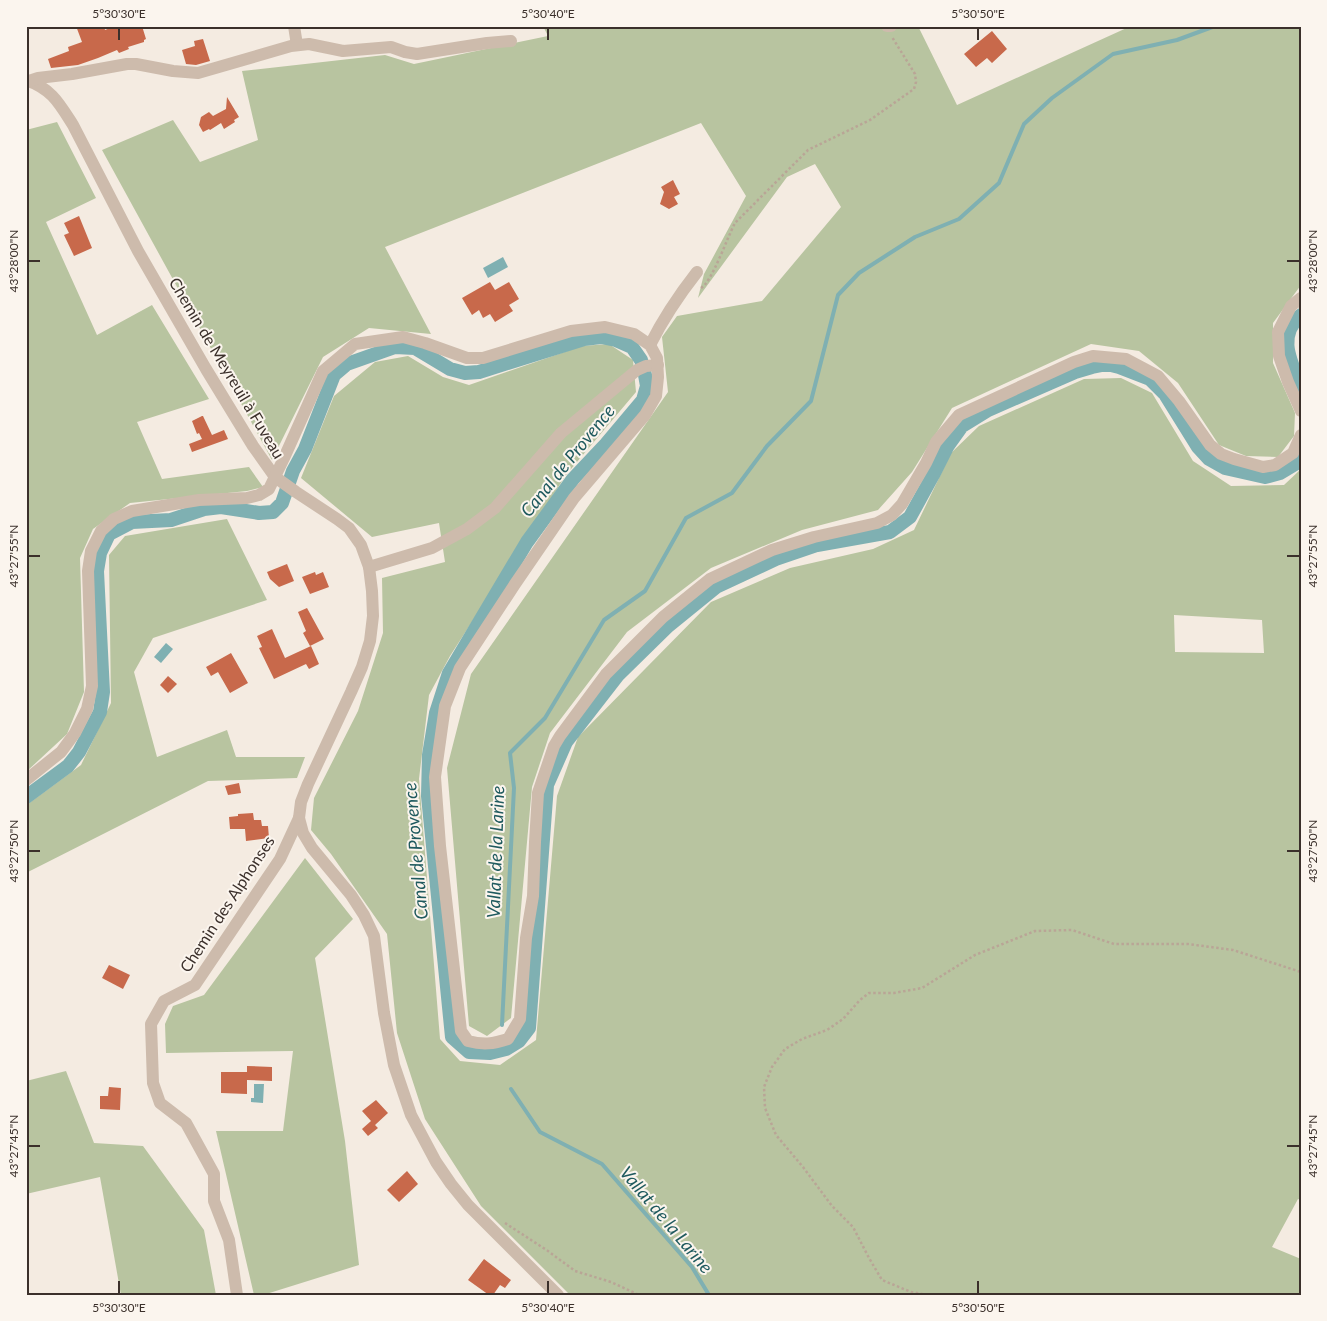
<svg xmlns="http://www.w3.org/2000/svg" width="1327" height="1321" font-family="Lato,sans-serif">
<rect width="100%" height="100%" fill="#f4ebe1"/>
<!-- green -->
<g fill="#b8c4a0" fill-rule="evenodd">
<polygon points="543,26 918,26 957,105 1131,26 1301,26 1301,285 1273,323 1273,363 1295,413 1294,436 1278,457 1246,456 1219,445 1178,383 1139,351 1091,344 952,408 912,472 878,510 802,530 711,568 627,632 550,733 532,787 511,1018 487,1036 469,1026 447,768 471,674 668,392 662,337 677,316 762,301 841,207 815,164 787,177 698,298 704,274 746,196 701,123 385,247 431,334 369,328 323,357 272,460 102,150 173,120 200,162 258,140 242,71 385,55 414,64 548,36"/>
<polygon points="57,122 96,198 46,222 97,335 152,305 209,399 137,422 162,479 249,467 263,487 247,491 130,503 93,529 80,558 84,692 67,734 26,772 26,130"/>
<path d="M609,344L633,360L636,392L566,475L450,656L429,695L419,779L440,1039L460,1061L500,1065L536,1040L557,796L578,737L711,602L790,568L873,549L914,530L951,453L979,426L1084,379L1121,378L1152,393L1193,461L1231,486L1284,485L1301,469V1200L1298,1199L1272,1247L1301,1259V1295H570L481,1206L425,1119L397,1033L387,934L331,854L311,830L314,798L358,711L383,633L382,578L445,562L439,523L372,537L301,478L334,396L375,362L408,356L443,377L469,385L582,346ZM1174,615L1262,620L1264,653L1175,652Z"/>
<polygon points="227,519 267,600 153,638 134,672 157,757 227,730 236,757 305,757 297,778 208,781 26,873 26,807 28,804 81,765 111,703 109,555 125,536"/>
<polygon points="305,858 353,919 315,958 345,1141 359,1265 263,1295 254,1295 216,1131 283,1131 293,1051 166,1053 165,1024 173,1006 204,995"/>
<polygon points="66,1071 94,1143 143,1146 204,1230 216,1295 121,1295 100,1177 26,1194 26,1081"/>
</g>
<!-- water -->
<g fill="#7fb0b2">
<polygon points="503,257 508,267 488,278 483,268"/>
<polygon points="166,643 173,649 161,663 154,657"/>
<polygon points="254,1084 264,1084 263,1103 251,1102 251,1098 254,1098"/>
</g>
<g fill="none" stroke-linecap="round" stroke-linejoin="round">
<!-- stream -->
<g stroke="#7fb0b2" stroke-width="4">
<polyline points="502,1025 514,788 510,753 545,718 604,620 645,591 686,518 732,493 767,446 811,401 838,295 859,273 915,237 959,219 999,183 1024,124 1052,98 1113,54 1177,40 1215,26"/>
<polyline points="511,1089 540,1132 602,1164 692,1267 709,1295"/>
</g>
<!-- canal -->
<g stroke="#7fb0b2" stroke-width="14">
<path d="M1301,315C1276,336 1291,362 1301,387"/>
<polyline points="26,797 68,766 79,752 100,712 103,692 97,571 100,553 109,534 132,522 171,520 204,509 221,507 259,513 273,512 282,503 293,471 305,449 334,375 347,364 395,347 415,348 450,369 465,373 479,372 584,339 601,337 616,340 632,347 641,360 645,375 647,386 643,400 606,444 573,479 527,542 449,673 436,713 429,755 428,796 452,1037 469,1052 490,1053 506,1049 519,1041 529,1028 547,785 566,742 618,675 668,626 716,587 776,559 817,545 890,532 910,517 933,475 947,447 962,426 988,410 1075,372 1092,367 1107,364 1119,367 1150,379 1165,394 1198,447 1209,459 1225,468 1265,477 1280,473 1295,464 1301,455"/>
</g>
</g>
<!-- building -->
<g fill="#c8694b">
<polygon points="76,26 104,26 105,30 115,26 142,26 146,39 144,40 144,42 128,47 129,49 119,53 117,50 98,58 78,65 51,68 48,59 69,51 68,47 82,42"/>
<polygon points="992,31 1007,49 992,63 987,58 976,67 964,54"/>
<polygon points="203,39 210,61 196,65 186,64 182,50 195,46 194,41"/>
<polygon points="227,97 239,117 234,120 235,122 224,129 221,123 210,130 209,129 203,132 199,125 201,117 209,112 213,116 226,109"/>
<polygon points="673,180 680,194 674,197 678,204 669,209 660,204 664,192 661,187"/>
<polygon points="79,216 92,248 74,256 64,235 69,233 64,223"/>
<polygon points="490,282 495,290 509,282 519,299 509,305 513,311 495,322 490,314 483,318 479,310 472,315 462,298"/>
<polygon points="202,416 203,416 212,435 224,430 228,439 192,452 189,444 202,439 199,433 197,434 192,421"/>
<polygon points="287,564 294,581 279,587 270,579 267,572"/>
<polygon points="315,572 316,575 323,572 329,587 310,594 302,577"/>
<polygon points="307,608 324,639 310,646 303,633 306,631 298,612"/>
<polygon points="272,629 285,658 311,646 319,664 309,669 306,664 274,679 259,648 262,647 257,636"/>
<polygon points="231,653 248,683 230,693 218,672 211,676 206,667"/>
<polygon points="168,676 177,684 168,693 160,685"/>
<polygon points="239,783 241,793 228,795 225,786"/>
<polygon points="253,813 254,820 261,820 262,826 268,826 269,838 246,841 245,829 230,829 229,817 238,816 238,814"/>
<polygon points="109,965 130,975 123,989 102,978"/>
<polygon points="247,1066 272,1067 272,1081 247,1080 247,1094 221,1093 221,1072 247,1072"/>
<polygon points="109,1087 121,1088 120,1110 100,1109 100,1096 108,1096"/>
<polygon points="376,1100 388,1113 375,1125 378,1128 368,1136 362,1129 371,1121 362,1111"/>
<polygon points="407,1171 418,1184 399,1202 387,1190"/>
<polygon points="484,1259 511,1280 505,1288 500,1285 493,1295 489,1295 468,1280"/>
</g>
<g fill="none" stroke-linecap="round" stroke-linejoin="round">
<!-- path -->
<g stroke="#b9a596" stroke-width="2.5" stroke-dasharray="2.5 2.5" stroke-linecap="butt">
<path d="M701,288C712,282 727,238 735,223L808,150L870,120L914,89L916,82L915,74L892,37"/>
<polyline points="505,1223 548,1251 575,1271 611,1282 639,1295"/>
<polyline points="928,1295 911,1292 882,1280 869,1258 853,1227 832,1206 803,1167 776,1135 765,1108 764,1087 772,1067 785,1049 802,1039 827,1030 843,1019 860,1000 869,993 894,993 922,988 975,955 1035,931 1072,930 1114,944 1188,944 1233,950 1301,972"/>
</g>
<!-- minor -->
<g stroke="#cdbbac" stroke-width="12">
<polyline points="294,26 297,45"/>
<polyline points="887,26 891,26"/>
<path d="M26,80C52,89 59,103 73,125L138,251L206,369L253,446L275,477L296,492L337,519L349,528L361,545L369,567L372,591L373,616L370,641L362,667L351,692L308,784L301,802L299,818L303,833L312,848L351,895L364,915L374,936L384,1013L394,1065L411,1115L436,1162L451,1184L468,1205L558,1295"/>
<polyline points="29,81 38,78 72,74 127,64 136,64 173,71 198,73 291,46 309,44 343,51 391,47 405,52 417,54 487,43 511,41"/>
<polyline points="1301,298 1291,306 1278,332 1279,356 1288,382 1301,411"/>
<path d="M650,345C663,319 679,295 697,272"/>
<polyline points="369,567 432,548 467,529 495,508 561,433 637,370 646,366 658,365"/>
<path d="M26,780L61,752L75,733L87,709L92,686L88,571L91,551L101,531L114,519L132,511L199,500L247,498L259,495L269,489L284,458L323,371L355,344L403,337L425,343L467,358H483L571,331L605,327L634,334L650,345L657,358L658,377L656,396L645,415L574,498L515,584L460,668L445,706L435,777L440,846L461,1031L468,1041C483,1045 493,1044 508,1039L520,1019L526,938L533,896L535,842L538,793L554,746L560,736L606,674L663,617L710,579L772,550L814,537L877,523L892,515L902,504L926,463L936,442L959,415L1074,362L1093,356L1126,359L1158,376L1179,401L1210,445L1221,454L1234,459L1263,467L1275,465L1293,453L1301,435"/>
<polyline points="237,1295 229,1240 214,1201 214,1174 186,1123 160,1103 153,1083 151,1024 164,1001 195,985 280,859 299,818"/>
</g>
</g>
<!-- ticks -->
<path fill="none" stroke="#3b302b" stroke-width="2" d="M119,28V40M548,28V40M978,28V40M28,261H40M1287,261H1300M28,556H40M1287,556H1300M28,851H40M1287,851H1300M28,1146H40M1287,1146H1300M119,1281V1294M548,1281V1294M978,1281V1294"/>
<g text-anchor="middle" stroke-width="4" stroke-linejoin="round" paint-order="stroke">
<!-- street labels -->
<g font-size="16" fill="#3b302b" stroke="#fbf5ee">
<text transform="translate(227 368) rotate(59)" y="6">Chemin de Meyreuil à Fuveau</text>
<text transform="translate(227 904) rotate(-57)" y="6">Chemin des Alphonses</text>
</g>
<!-- water labels -->
<g font-size="18" font-style="italic" fill="#1f5a5e" stroke="#fbf5ee">
<text transform="translate(568 461) rotate(-51)" y="6">Canal de Provence</text>
<text transform="translate(416 851) rotate(-95)" y="6">Canal de Provence</text>
<text transform="translate(496 852) rotate(-88)" y="6">Vallat de la Larine</text>
<text transform="translate(666 1220) rotate(50)" y="6">Vallat de la Larine</text>
</g>
</g>
<!-- border -->
<rect width="1327" height="1321" fill="none" stroke="#fbf5ee" stroke-width="55"/>
<rect x="28" y="28" width="1272" height="1266" fill="none" stroke="#3b302b" stroke-width="2"/>
<g font-size="12" text-anchor="middle" fill="#3b302b">
<text x="119" y="18">5°30'30"E</text>
<text x="548" y="18">5°30'40"E</text>
<text x="978" y="18">5°30'50"E</text>
<text transform="translate(14 261) rotate(-90)" y="4">43°28'00"N</text>
<text transform="translate(1313 261) rotate(-90)" y="4">43°28'00"N</text>
<text transform="translate(14 556) rotate(-90)" y="4">43°27'55"N</text>
<text transform="translate(1313 556) rotate(-90)" y="4">43°27'55"N</text>
<text transform="translate(14 851) rotate(-90)" y="4">43°27'50"N</text>
<text transform="translate(1313 851) rotate(-90)" y="4">43°27'50"N</text>
<text transform="translate(14 1146) rotate(-90)" y="4">43°27'45"N</text>
<text transform="translate(1313 1146) rotate(-90)" y="4">43°27'45"N</text>
<text x="119" y="1312">5°30'30"E</text>
<text x="548" y="1312">5°30'40"E</text>
<text x="978" y="1312">5°30'50"E</text>
</g>
</svg>
